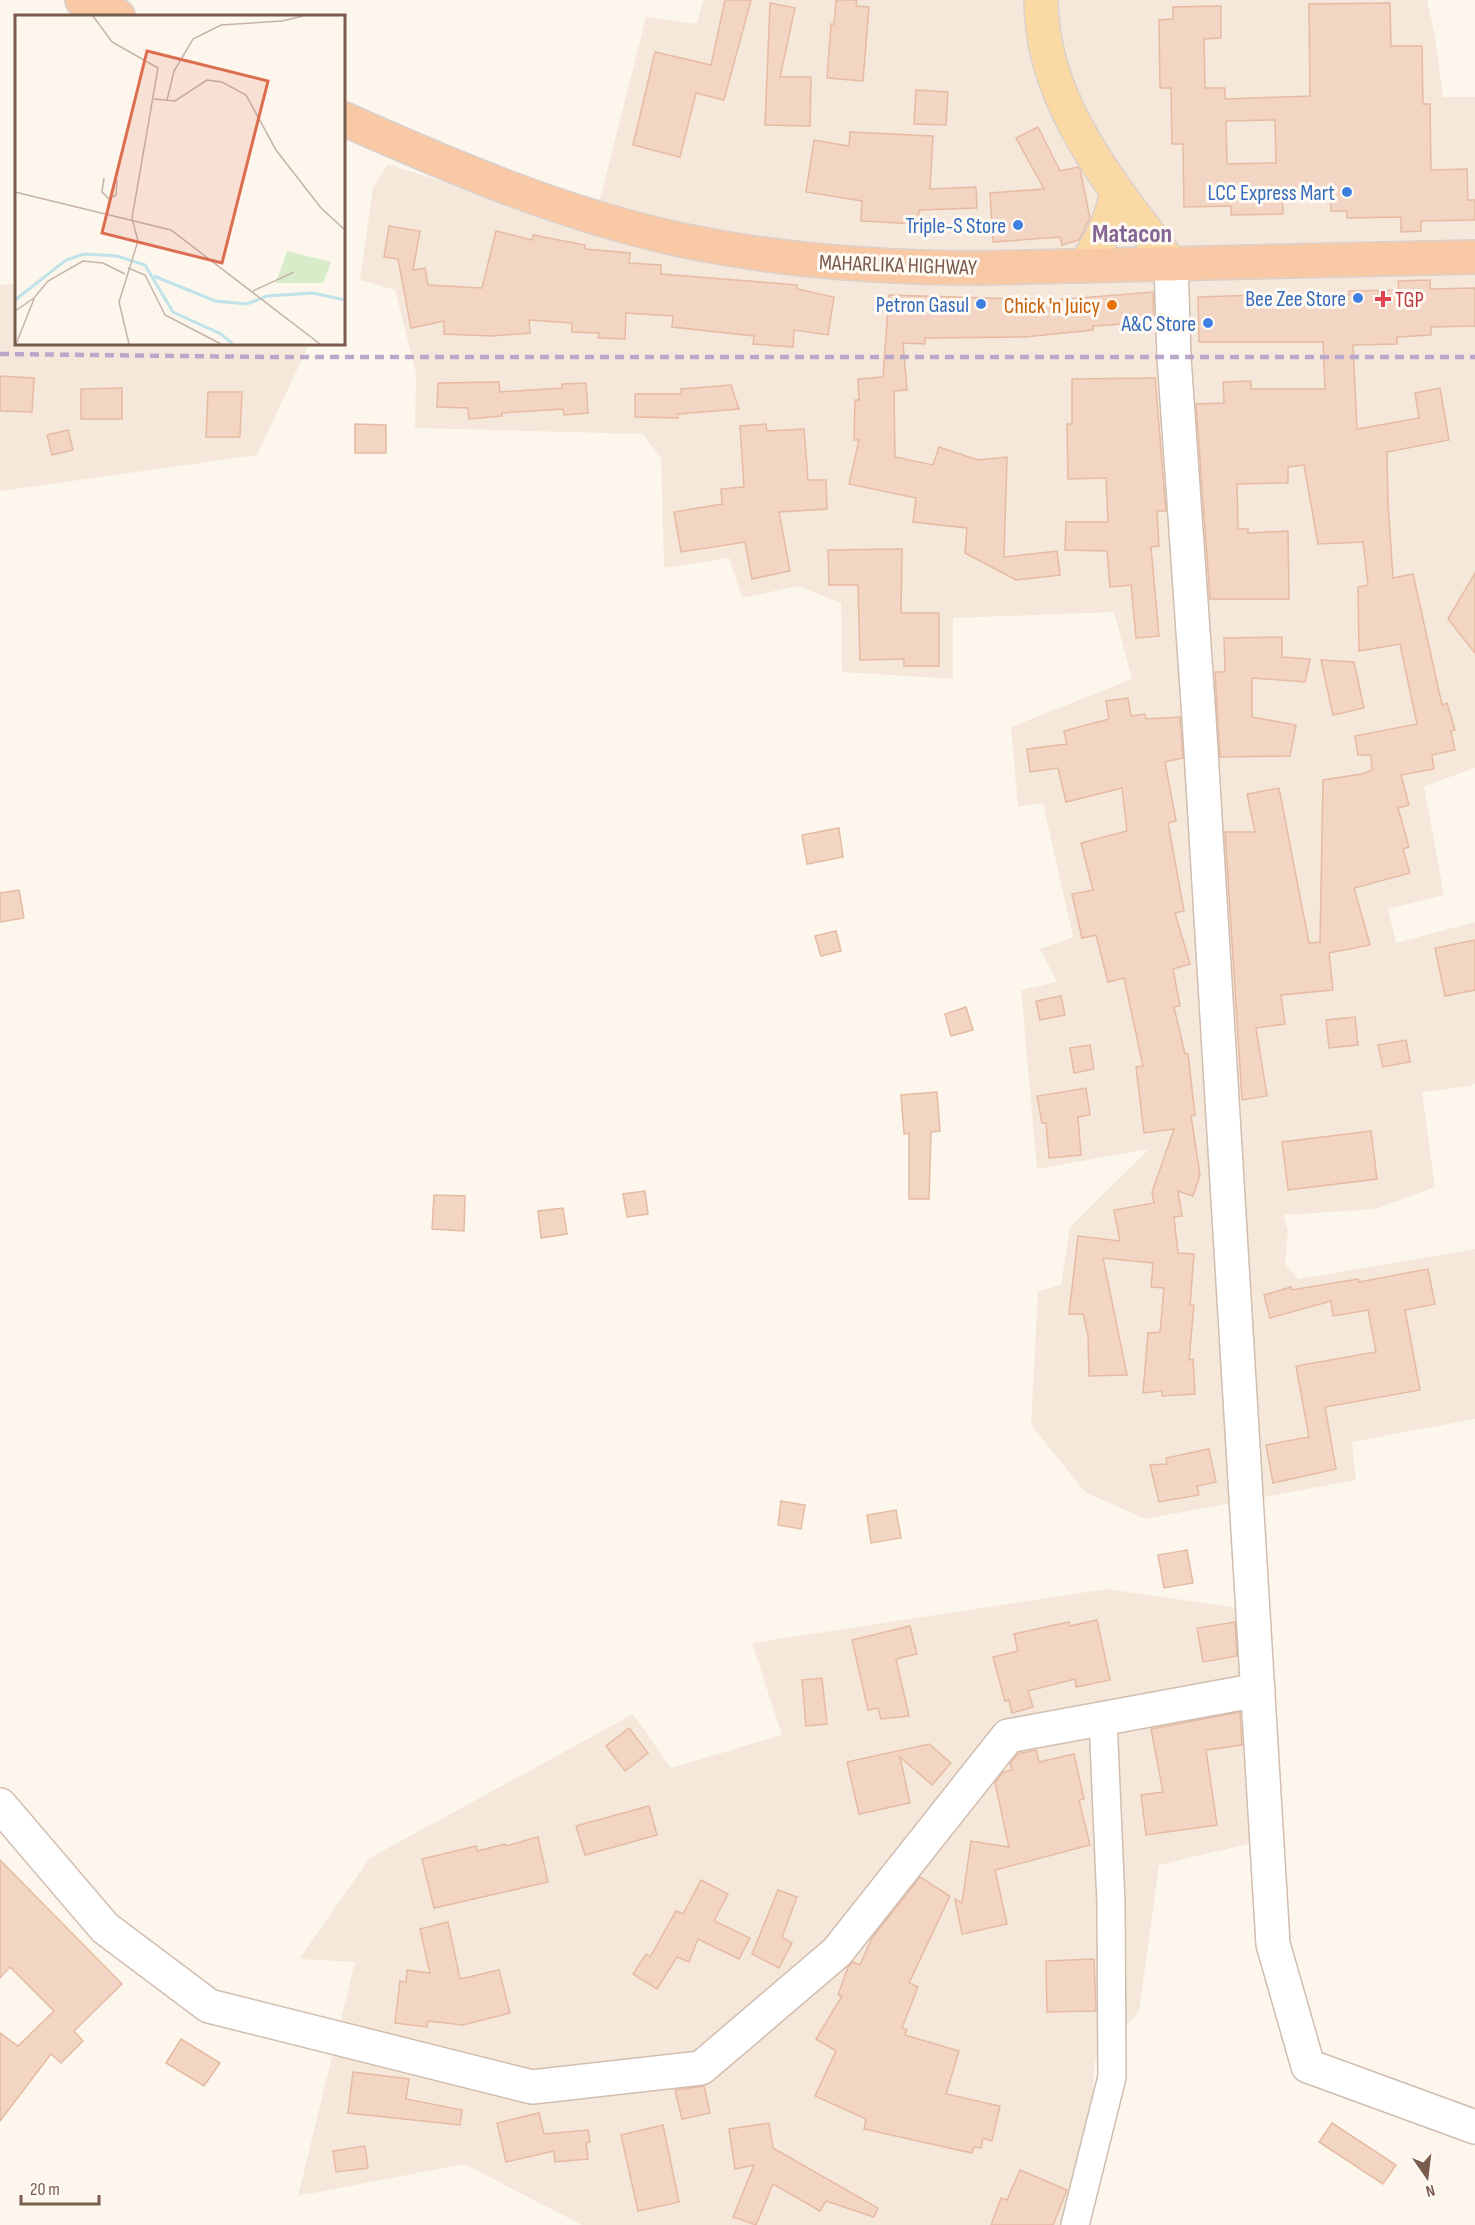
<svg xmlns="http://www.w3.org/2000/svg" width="1475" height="2225" font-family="'Sofia Sans Condensed',sans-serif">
<rect width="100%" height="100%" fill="#fdf6ec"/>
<!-- residential -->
<g fill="#f5e8da">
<polygon points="703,0 1427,0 1435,37 1443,97 1475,97 1475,768 1424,786 1444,895 1388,909 1396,943 1475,922 1475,1083 1470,1086 1422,1092 1435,1187 1375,1209 1284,1215 1288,1232 1285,1264 1299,1279 1475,1249 1475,1419 1352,1442 1356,1480 1145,1519 1085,1492 1031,1425 1038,1291 1061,1285 1070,1227 1149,1149 1037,1169 1021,990 1057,982 1040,949 1073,937 1043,803 1018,807 1011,727 1132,679 1114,612 953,618 953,679 842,672 841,603 798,586 742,598 729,558 664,568 661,458 643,434 415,428 416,373 395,290 360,280 373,188 388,164 592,231 646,17 697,24"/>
<polygon points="16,284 16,344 309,344 257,455 0,491 0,285"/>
<polygon points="1107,1589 1246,1609 1269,1839 1159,1865 1139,2012 1095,2060 1091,2119 1066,2225 582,2225 464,2164 298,2196 355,1962 299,1959 370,1858 633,1714 671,1768 782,1735 752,1643"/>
</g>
<!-- building -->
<g fill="#f3d5c3" stroke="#e6bba3" stroke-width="1.5" fill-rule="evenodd">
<polygon points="725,0 751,0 724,100 696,93 680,157 633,145 655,52 711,65"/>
<polygon points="836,0 857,0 856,6 869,7 863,81 827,78 831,24 834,24"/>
<polygon points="770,3 795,8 780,77 811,77 810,126 765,125"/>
<path d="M1390,3L1391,46H1422L1423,104H1430L1431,170L1467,169L1468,200H1475V220L1421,221V231L1401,232V217L1347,218V211H1331V188H1282L1283,214L1231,215V206L1184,207L1183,144H1172L1171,88H1160L1159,20L1173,19V7L1221,6V38L1204,39L1205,88H1225V99L1310,96L1309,4ZM1275,120L1276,163L1227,164L1226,121Z"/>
<polygon points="916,90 948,92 946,125 914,124"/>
<polygon points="1038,127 1060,171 1078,167 1080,169 1090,218 1079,240 1062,245 1060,237 993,242 990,193 1044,189 1016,138"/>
<polygon points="850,132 933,136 930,189 976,187 977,208 919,210 918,224 861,221 862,201 806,192 814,140 849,146"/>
<polygon points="389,226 420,231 413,270 425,268 428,285 482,288 496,231 532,240 533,235 585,245 585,249 630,253 629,263 661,265 661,274 797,285 797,289 834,297 828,335 794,330 793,347 753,344 754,336 672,327 673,316 626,313 625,339 598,338 599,333 572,332 572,323 529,320 530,333 492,336 444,334 444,321 411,328 398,259 384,257"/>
<polygon points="1430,280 1430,289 1475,288 1475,326 1431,327 1431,335 1397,337 1397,344 1353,345 1357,429 1419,418 1415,393 1440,388 1449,440 1387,452 1388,503 1393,578 1413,574 1442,705 1447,703 1455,730 1451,731 1455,750 1432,755 1434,769 1401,775 1409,805 1398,808 1409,847 1403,849 1410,873 1354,888 1370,945 1329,953 1333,990 1281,995 1285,1024 1256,1028 1267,1096 1242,1100 1225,832 1255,832 1247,794 1279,788 1309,943 1320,942 1323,780 1362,774 1372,770 1371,755 1358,755 1355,736 1417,724 1400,644 1359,651 1358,587 1368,585 1363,542 1318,544 1304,465 1288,467 1288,483 1237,484 1238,529 1248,529 1248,533 1288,531 1289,599 1210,599 1196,404 1224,403 1223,382 1251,381 1251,389 1325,389 1323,342 1199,342 1198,297 1260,295 1261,301 1315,299 1315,296 1349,295 1349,291 1399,290 1398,281"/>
<polygon points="1153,292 1154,320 1152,322 1093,326 1093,330 1024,337 925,338 925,344 903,343 907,390 894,391 895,457 933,465 939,447 978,460 1007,457 1004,557 1057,551 1060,575 1016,580 965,553 967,528 913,522 916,498 849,484 859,440 854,440 855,400 859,400 858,379 883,377 889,295 1055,300"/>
<polygon points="0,376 34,378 32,412 0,411"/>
<polygon points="1155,378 1166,511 1157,511 1159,546 1151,547 1159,636 1136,638 1131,585 1110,587 1107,551 1065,550 1066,522 1108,522 1106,478 1068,479 1067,424 1072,424 1072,379"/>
<polygon points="499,382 500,392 562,388 562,384 586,383 588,413 564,415 563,409 502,413 502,416 469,419 468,408 437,407 438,383"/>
<polygon points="731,385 739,409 678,414 678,418 635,417 635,394 681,394 681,389"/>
<polygon points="122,388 122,419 81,419 81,389"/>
<polygon points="208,392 242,392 240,437 206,437"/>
<polygon points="355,424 386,425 386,453 355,453"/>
<polygon points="766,424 767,431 804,429 808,480 826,480 827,509 779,512 790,571 752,579 745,542 681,552 674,512 722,504 721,489 744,487 740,426"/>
<polygon points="68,430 73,450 52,455 47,435"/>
<polygon points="902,549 901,613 939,613 939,666 904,666 904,659 860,660 858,585 829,585 828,550"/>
<polygon points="1475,573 1475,653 1448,619"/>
<polygon points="1282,637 1282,657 1310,659 1305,682 1252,678 1252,717 1296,725 1290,756 1220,757 1215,672 1225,672 1224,638"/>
<polygon points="1321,660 1354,662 1364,708 1333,715"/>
<polygon points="1128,698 1131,716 1145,714 1146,719 1180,717 1183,758 1165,762 1176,821 1168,823 1184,911 1175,913 1190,964 1173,969 1180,1006 1174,1007 1185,1054 1188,1054 1195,1115 1191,1116 1200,1175 1193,1196 1178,1191 1182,1216 1174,1217 1178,1253 1194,1254 1190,1305 1194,1305 1189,1360 1193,1359 1195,1394 1162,1396 1162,1391 1143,1393 1148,1333 1160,1332 1164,1288 1151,1287 1153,1263 1103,1258 1127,1375 1089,1376 1088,1335 1083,1314 1069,1314 1078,1236 1120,1241 1114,1210 1154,1203 1152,1192 1174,1129 1144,1133 1136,1067 1143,1066 1124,978 1108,982 1096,935 1082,938 1072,894 1093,890 1081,843 1127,831 1122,788 1066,802 1058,768 1030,772 1027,749 1067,744 1064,731 1109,719 1106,701"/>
<polygon points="839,828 843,857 807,864 802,835"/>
<polygon points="19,890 24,918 0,922 0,893"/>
<polygon points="836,931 841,951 821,956 815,936"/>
<polygon points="1475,940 1475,990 1445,996 1435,948"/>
<polygon points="1061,996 1065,1015 1040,1020 1036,1001"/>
<polygon points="966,1007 973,1030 951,1036 945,1014"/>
<polygon points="1355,1017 1358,1045 1329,1048 1326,1020"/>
<polygon points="1406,1040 1410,1062 1383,1067 1378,1045"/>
<polygon points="1090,1045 1094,1069 1074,1073 1070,1048"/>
<polygon points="1086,1088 1090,1115 1078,1117 1081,1155 1049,1158 1046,1123 1042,1123 1037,1096"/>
<polygon points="937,1092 940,1131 931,1132 929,1199 909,1199 909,1133 904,1134 901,1095"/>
<polygon points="1371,1131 1377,1179 1288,1190 1282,1142"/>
<polygon points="645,1191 648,1214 627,1217 623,1194"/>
<polygon points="434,1195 465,1196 464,1231 432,1229"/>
<polygon points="563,1208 567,1234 541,1238 538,1211"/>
<polygon points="1428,1269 1435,1304 1405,1310 1420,1390 1325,1407 1336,1469 1273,1483 1266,1445 1309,1437 1296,1366 1376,1352 1368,1310 1333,1316 1331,1301 1270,1318 1264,1295 1291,1287 1292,1290 1358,1279 1359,1282"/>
<polygon points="1209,1449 1216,1482 1197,1486 1199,1495 1159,1502 1150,1465 1167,1464 1166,1458"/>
<polygon points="781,1501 805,1505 801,1529 778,1525"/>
<polygon points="896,1510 901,1538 871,1543 867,1515"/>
<polygon points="1187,1550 1193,1583 1164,1588 1158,1555"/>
<polygon points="1097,1620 1110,1680 1076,1687 1075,1679 1028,1691 1033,1707 1012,1713 1009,1700 1005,1701 993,1657 1018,1651 1014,1634 1069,1622 1070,1626"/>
<polygon points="1235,1622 1237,1656 1203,1662 1197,1628"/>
<polygon points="910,1626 917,1654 896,1659 909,1716 881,1719 878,1708 868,1710 852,1640"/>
<polygon points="822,1678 827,1724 806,1726 802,1680"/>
<polygon points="1240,1712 1242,1745 1206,1750 1217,1825 1146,1835 1141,1795 1163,1792 1151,1729"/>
<polygon points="629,1728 648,1753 625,1771 606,1746"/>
<polygon points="929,1744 951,1763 932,1785 900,1757 910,1803 859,1814 847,1762"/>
<polygon points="1036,1750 1039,1762 1074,1754 1084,1799 1079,1800 1090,1845 995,1870 1007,1924 962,1934 955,1899 962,1903 971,1841 1009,1847 995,1783 1003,1772 1012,1770 1010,1763 1018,1754"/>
<polygon points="649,1806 657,1835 585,1855 576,1826"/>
<polygon points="538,1837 548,1882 434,1908 422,1859 476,1846 477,1851 505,1844 506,1846"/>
<polygon points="0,1860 122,1984 74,2031 83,2041 61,2063 51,2054 0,2121 0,2033 18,2046 54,2011 10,1967 0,1978"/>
<polygon points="920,1877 950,1896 909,1983 918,1987 902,2028 907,2030 905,2035 959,2051 946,2094 1000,2106 992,2141 983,2138 981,2148 974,2147 972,2153 864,2129 866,2119 815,2096 836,2051 816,2039 842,1996 838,1995 848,1967 853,1962 860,1965 872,1938"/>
<polygon points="701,1880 728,1894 714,1921 750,1938 739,1959 698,1939 689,1962 677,1957 657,1989 633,1974 646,1954 650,1957 676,1911 683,1914"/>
<polygon points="778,1890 797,1897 782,1937 792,1943 779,1968 752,1954"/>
<polygon points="448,1922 460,1979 499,1970 510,2013 463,2025 428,2021 427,2027 395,2023 400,1981 406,1982 407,1970 430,1973 420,1929"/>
<polygon points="1094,1959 1096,2011 1047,2012 1046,1961"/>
<polygon points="181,2039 220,2063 204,2086 166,2063"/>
<polygon points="353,2072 409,2079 406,2099 462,2110 460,2125 348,2113"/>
<polygon points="704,2086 710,2113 682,2119 675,2090"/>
<polygon points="539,2113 544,2134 588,2130 590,2142 586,2143 588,2159 555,2162 554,2151 506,2162 497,2123"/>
<polygon points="769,2123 773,2148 878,2208 874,2217 826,2201 820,2211 773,2184 756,2225 733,2217 754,2165 735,2169 729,2129"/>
<polygon points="1332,2123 1396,2165 1383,2184 1319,2142"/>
<polygon points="663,2125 679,2202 638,2211 621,2135"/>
<polygon points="365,2146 368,2168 336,2172 333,2151"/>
<polygon points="1020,2170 1067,2190 1053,2225 991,2225 1001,2198 1007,2200"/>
</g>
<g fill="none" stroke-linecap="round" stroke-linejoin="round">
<!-- minor casing -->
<g stroke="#d1beb0" stroke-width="30">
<polyline id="minor" points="1075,2225 1112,2077 1111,1903 1103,1719"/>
</g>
<!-- tertiary casing -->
<g stroke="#d1beb0" stroke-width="36">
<g id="tertiary">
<polyline points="1171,264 1174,357 1199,718 1273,1944 1308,2066 1475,2127"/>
<polyline points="0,1805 105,1928 209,2006 532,2087 701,2068 837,1952 1008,1736 1258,1690"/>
</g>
</g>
<!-- primary casing -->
<g stroke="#dad1cd" stroke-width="36">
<g id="primary">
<path d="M1041,0C1041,103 1113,186 1171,264"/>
<path d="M1085,266C1101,241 1111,221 1117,192"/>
</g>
</g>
<!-- trunk casing -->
<g stroke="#dad1cd" stroke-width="36">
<g id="trunk">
<polyline points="82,0 118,16"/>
<path d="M344,119C454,168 567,216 686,241C783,261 881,268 980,268L1475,257"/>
</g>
</g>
<!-- minor -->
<use href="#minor" stroke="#fff" stroke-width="27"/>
<!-- tertiary -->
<use href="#tertiary" stroke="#fff" stroke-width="33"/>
<!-- primary -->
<use href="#primary" stroke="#fbd9a5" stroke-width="33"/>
<!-- trunk -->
<use href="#trunk" stroke="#f9c8a4" stroke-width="33"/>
<!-- rail -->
<polyline stroke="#b9a8c9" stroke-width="4.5" stroke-dasharray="9 6" stroke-linecap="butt" points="0,354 272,357 1475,357"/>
</g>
<!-- markers -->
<g fill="#3f7fe0" stroke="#fffaf3" stroke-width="2">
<circle cx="1347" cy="192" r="6"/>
<circle cx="1018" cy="225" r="6"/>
<circle cx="1358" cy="298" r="6"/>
<circle cx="981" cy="304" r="6"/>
<circle cx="1208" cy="323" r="6"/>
</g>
<path fill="#e0444e" stroke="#fffaf3" stroke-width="2" d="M1380 290h6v6h6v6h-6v6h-6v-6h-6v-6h6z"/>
<circle fill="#e8710a" stroke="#fffaf3" stroke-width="2" cx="1112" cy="305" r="6"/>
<g text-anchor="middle" stroke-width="6" stroke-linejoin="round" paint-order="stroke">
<!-- shop labels -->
<g font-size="22" fill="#366cbe" stroke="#fffaf3" text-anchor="end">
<text x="1335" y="200">LCC Express Mart</text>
<text x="1006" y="233">Triple-S Store</text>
<text x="1346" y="306">Bee Zee Store</text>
<text x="969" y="312">Petron Gasul</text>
<text x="1196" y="331">A&amp;C Store</text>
</g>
<!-- street labels -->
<g font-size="22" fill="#7a5c4d" stroke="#fffaf3">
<text transform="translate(898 264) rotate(2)" y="8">MAHARLIKA HIGHWAY</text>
</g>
<!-- health labels -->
<g font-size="22" fill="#be3a42" stroke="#fffaf3" text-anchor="start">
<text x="1395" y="307">TGP</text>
</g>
<!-- food labels -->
<g font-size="22" fill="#c56008" stroke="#fffaf3" text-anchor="end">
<text x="1100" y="313">Chick 'n Juicy</text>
</g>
<!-- quarter labels -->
<g font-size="26" font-weight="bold" fill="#846695" stroke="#fffaf3">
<text x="1132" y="242">Matacon</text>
</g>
</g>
<!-- overview -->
<g transform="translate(15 15)">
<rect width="330" height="330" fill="#fdf6ec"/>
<path d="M272,236L316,247L308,268H261Z" fill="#d8ecc9"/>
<path fill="none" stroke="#bfe3e8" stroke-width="3" d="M139,261L200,286L232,289L252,281L298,278L330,285M0,285L51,245L69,239L102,241L130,250L158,297L206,319L218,329"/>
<path fill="none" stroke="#c5b3a7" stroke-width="1.5" d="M78,1L97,27L143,53L117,203M139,84L160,86L192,65L207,67L231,80L261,135L306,193L330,215M152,85L159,56L178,24L206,10L267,6L288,1M89,163L87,177L94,184L101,180L102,165M0,177L156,215L305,329M113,253L130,260L150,300L206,329M238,276L279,257M0,296L19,283L33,266L68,246L88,248L110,259M1,329L19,284M114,329L104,287L123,226L117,203"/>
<path fill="#dc6d51" fill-opacity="0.15" stroke="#dc6d51" stroke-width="3" d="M132,36L253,66L207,248L87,218Z"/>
<rect width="330" height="330" fill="none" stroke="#7a5c4d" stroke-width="3"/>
</g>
<!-- north arrow -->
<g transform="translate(1427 2177) rotate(166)" stroke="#fffaf3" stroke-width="4.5" paint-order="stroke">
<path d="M0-4.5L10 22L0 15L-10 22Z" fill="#7a5c4d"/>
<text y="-9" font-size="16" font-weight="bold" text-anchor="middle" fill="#7a5c4d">N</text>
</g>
<!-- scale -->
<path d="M21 2195v9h78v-9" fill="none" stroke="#7a5c4d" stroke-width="3"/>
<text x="30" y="2195" font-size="18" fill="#7a5c4d" stroke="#fffaf3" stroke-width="4.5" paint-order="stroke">20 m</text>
</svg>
